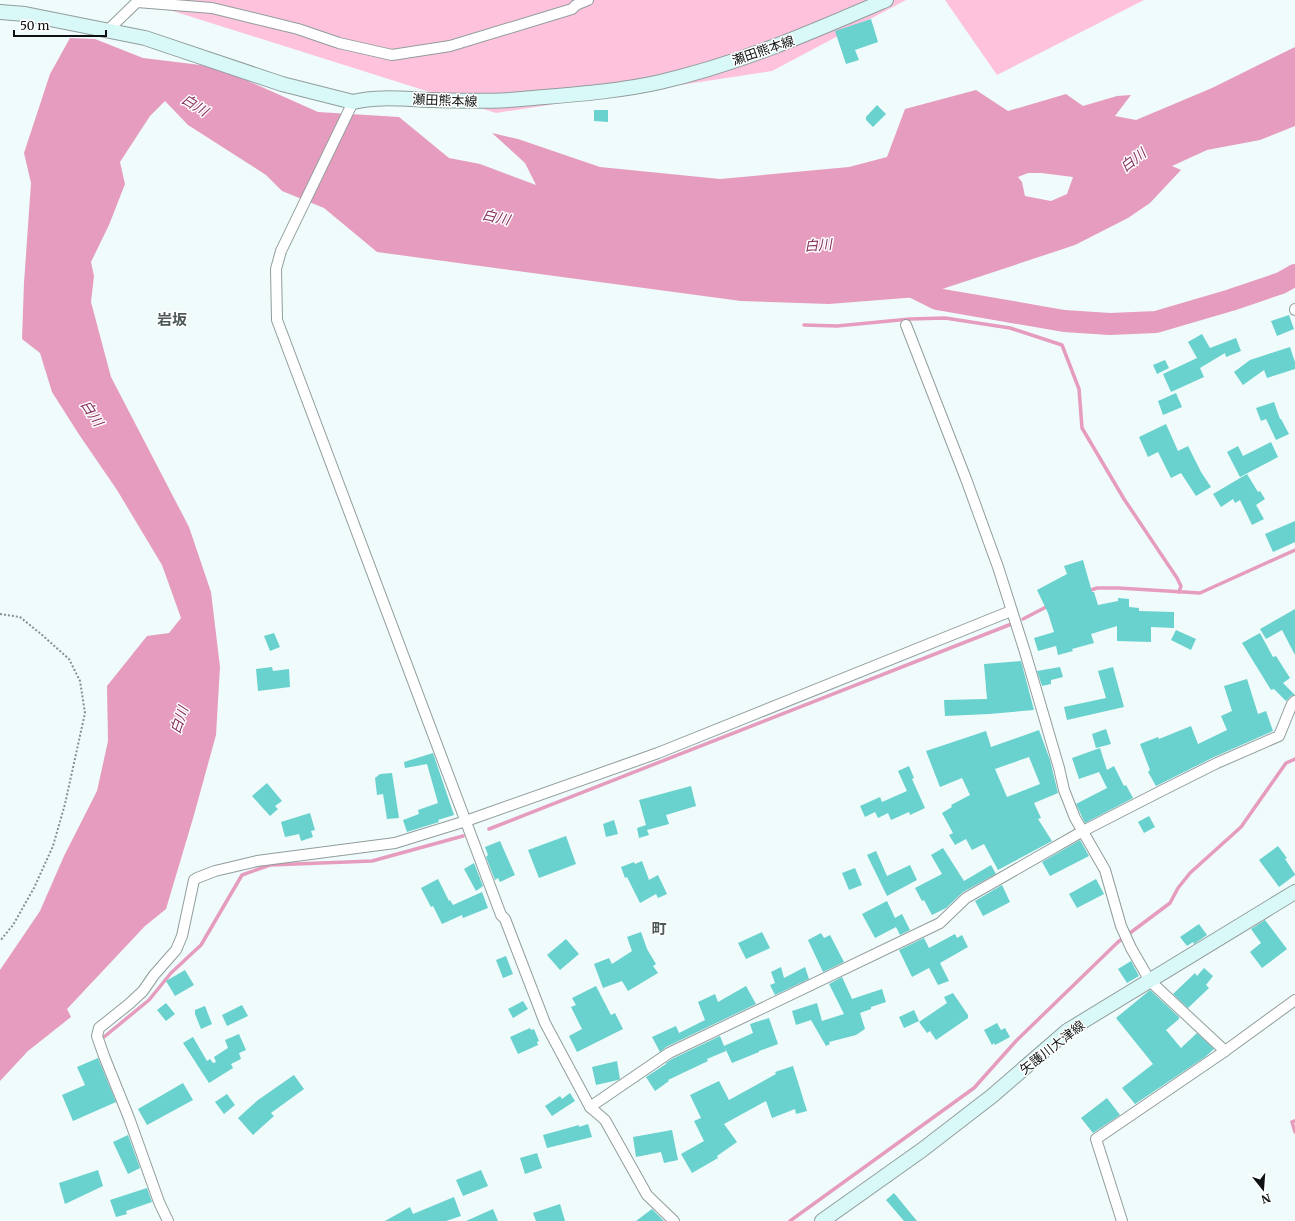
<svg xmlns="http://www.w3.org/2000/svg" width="1295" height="1221" font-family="Merriweather,'Noto Sans JP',serif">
<rect width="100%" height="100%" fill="#effcfb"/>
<!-- green -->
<g fill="#fec2dc">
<polygon points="138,0 906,0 772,71 496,113"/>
<polygon points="945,0 1144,0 997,75"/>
</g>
<!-- water -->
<path fill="#e69cbe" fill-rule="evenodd" d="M70,38L95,39L143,58L217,67L318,112L399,117L449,158L480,164L536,185L525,163L492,133L518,139L600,167L720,179L849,167L887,157L905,109L976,90L1008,111L1066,94L1083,106L1117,96L1131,95L1115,116L1136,120L1212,88L1295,47V126L1260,140L1207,150L1172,166L1181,170L1150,203L1128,218L1075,245L918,297L829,304L741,301L377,252L324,208L282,191L266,175L188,125L165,101L150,116L120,162L125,184L109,225L91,262L94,276L91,302L111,377L189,527L211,592L220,667L216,735L194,815L166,909L145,926L67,1009L71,1017L28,1051L0,1081V970L40,911L64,856L97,791L108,741L107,686L147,636L169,633L181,618L162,565L117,490L78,433L52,392L40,353L22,339L24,283L31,183L24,153L50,74ZM1028,173H1041L1073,177L1067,194L1051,201L1025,196L1022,182L1018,177Z"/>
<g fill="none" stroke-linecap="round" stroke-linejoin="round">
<!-- stream -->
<g stroke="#e69cbe" stroke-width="3.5">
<polyline points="804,325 837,326 910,319 945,318 1010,328 1062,345 1079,389 1082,428 1124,499 1177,578 1181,586 1179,592"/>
<polyline points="1088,591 1097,588 1118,588 1200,593 1295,550"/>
<polyline points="1023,619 1048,606"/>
<polyline points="489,829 1014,623"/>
<polyline points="104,1037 149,1000 171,973 201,945 242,875 270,865 372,861 463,836"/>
<polyline points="1295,1121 1292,1122 1295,1132"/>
<polyline points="790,1221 974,1088 1016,1041 1118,942 1170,903 1178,888 1190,873 1241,827 1286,763 1295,759"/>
</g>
<!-- river -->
<polyline stroke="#e69cbe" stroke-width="22" points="899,280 937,299 1064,321 1110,324 1156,322 1231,300 1281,283 1295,275"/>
</g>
<!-- building -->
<g fill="#69d1ce" fill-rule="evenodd">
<polygon points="871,19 878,42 855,50 859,60 846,64 835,31"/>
<polygon points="877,105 886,114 873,127 866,120 866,117"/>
<polygon points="594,110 608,110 608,122 594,121"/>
<polygon points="1289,315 1294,329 1277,336 1271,321"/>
<polygon points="1202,334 1210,348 1236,338 1241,351 1226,357 1225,353 1200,368 1204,377 1171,392 1163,374 1197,358 1188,342"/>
<polygon points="1290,347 1295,362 1295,369 1267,378 1264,370 1243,385 1234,372 1250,360"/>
<polygon points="1165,360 1169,368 1157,374 1153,365"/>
<polygon points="1176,393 1182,407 1163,415 1158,401"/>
<polygon points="1274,402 1280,419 1281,419 1289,434 1276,440 1266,419 1261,421 1256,408"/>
<polygon points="1166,424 1178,451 1188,446 1201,472 1211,487 1196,496 1181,473 1171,478 1158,452 1148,457 1139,437"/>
<polygon points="1271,442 1278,457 1240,477 1227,452 1238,446 1243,456"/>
<polygon points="1247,474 1258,492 1260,491 1265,499 1256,505 1264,519 1252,525 1240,500 1235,503 1233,499 1221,507 1213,494"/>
<polygon points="1295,521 1295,542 1273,552 1265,534"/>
<polygon points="1083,560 1092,592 1094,592 1098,605 1118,601 1118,598 1129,599 1129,607 1139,608 1139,611 1174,612 1174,628 1151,627 1151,642 1117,641 1117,626 1091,634 1094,643 1072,649 1073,651 1058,655 1056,646 1038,651 1034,638 1054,632 1048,613 1037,590 1067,574 1064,566"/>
<polygon points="1295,609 1295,655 1282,630 1266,639 1260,629"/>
<polygon points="1176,630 1196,639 1191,650 1171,640"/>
<polygon points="274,633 280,647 270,651 264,636"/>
<polygon points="1260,633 1273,657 1276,656 1290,678 1283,683 1295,695 1291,696 1286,701 1274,689 1271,690 1242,643"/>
<polygon points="1021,661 1034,710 989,714 945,716 944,700 987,699 984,664"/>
<polygon points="272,667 273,671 289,669 290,687 258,691 256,669"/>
<polygon points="1060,667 1063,677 1051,680 1051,684 1042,686 1037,671"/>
<polygon points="1113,667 1124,707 1067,720 1064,707 1106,698 1098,671"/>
<polygon points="1247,679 1258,714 1266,711 1273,731 1214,757 1156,786 1148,772 1150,770 1140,744 1158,737 1159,739 1191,726 1198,744 1227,730 1221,716 1232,711 1224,686"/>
<polygon points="1106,729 1111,744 1096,748 1092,734"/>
<path d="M1039,730L1050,760L1058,793L1034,803L1041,818L1038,819L1052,841L998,870L984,844L972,850L966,839L955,845L949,835L953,833L942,813L952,807L951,805L970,795L962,778L940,787L926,751L986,731L991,747ZM1029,757L1040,784L1007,797L995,769Z"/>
<polygon points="1100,748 1107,770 1114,766 1124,786 1126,785 1133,798 1085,823 1076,804 1107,788 1099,772 1079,779 1072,758"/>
<polygon points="433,753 454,815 438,820 439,822 407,832 403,820 419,814 418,810 438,803 427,764 405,768 404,762"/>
<polygon points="909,766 914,778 912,779 925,808 910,815 909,812 891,820 888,813 878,818 875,812 865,817 860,806 880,797 882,802 907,791 898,771"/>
<polygon points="392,773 399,818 387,819 383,794 377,795 375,778 380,774"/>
<polygon points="267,783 282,801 275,806 278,809 270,816 252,796"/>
<polygon points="691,786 696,806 666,815 669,824 647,830 649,835 639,838 637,828 646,825 639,800"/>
<polygon points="310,813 315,830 311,831 313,837 301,841 299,834 285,837 281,822"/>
<polygon points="1149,816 1155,827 1144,833 1138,822"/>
<polygon points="614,820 618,834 606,837 603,824"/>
<polygon points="566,836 576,864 539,878 528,850"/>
<polygon points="1080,840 1089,856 1050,876 1042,862"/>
<polygon points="500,841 515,875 500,882 498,878 495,880 486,857 488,855 485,847"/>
<polygon points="1278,846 1287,858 1285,859 1295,874 1295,875 1279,887 1259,860"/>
<polygon points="943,848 964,881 991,865 996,874 963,892 946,908 932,915 924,900 922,901 915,888 942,874 931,855"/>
<polygon points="876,851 887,876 910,865 917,880 887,896 867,855"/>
<polygon points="642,861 649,880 658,875 667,894 658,898 656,894 640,903 627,877 625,878 621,867 634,862 635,864"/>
<polygon points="474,863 483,886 476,891 464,869"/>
<polygon points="855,868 862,885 849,890 842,873"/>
<polygon points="438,879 449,901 450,900 453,905 482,892 488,908 463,918 462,915 442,924 433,906 431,907 421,888"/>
<polygon points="1096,879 1104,894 1077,908 1069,894"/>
<polygon points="1002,885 1010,902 983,916 975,901"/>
<polygon points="887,901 895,918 902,914 910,930 900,935 896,927 875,938 862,914"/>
<polygon points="1265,920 1287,949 1262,968 1250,952 1261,943 1251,929"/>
<polygon points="1199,924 1207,935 1194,944 1193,942 1187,946 1180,937"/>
<polygon points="641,932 647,949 656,964 653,966 658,973 628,991 622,981 603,988 594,964 609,958 612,964 632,951 627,937"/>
<polygon points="762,932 770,948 746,959 738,943"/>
<polygon points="821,933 824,938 830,935 844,962 823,972 808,940"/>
<polygon points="955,934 957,938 962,935 968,947 940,963 949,981 938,985 929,968 912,977 899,950 924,938 929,948"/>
<polygon points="566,939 579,954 560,970 547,955"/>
<polygon points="506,956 513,974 503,978 496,960"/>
<polygon points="1131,961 1139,976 1127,983 1118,969"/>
<polygon points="781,967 784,978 805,967 809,979 775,995 770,985 775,983 771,972"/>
<polygon points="1204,968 1213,976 1206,985 1209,988 1188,1008 1173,994 1195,973 1197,976"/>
<polygon points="185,970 194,985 175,996 166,981"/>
<polygon points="842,977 852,999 882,989 886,1002 871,1007 871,1009 860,1013 865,1029 856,1035 829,1042 830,1044 826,1046 811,1020 796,1025 792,1011 817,1003 822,1021 844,1014 829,984"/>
<polygon points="596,986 611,1015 615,1013 623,1029 577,1052 569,1036 582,1029 571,1007 576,1005 572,998"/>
<polygon points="746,986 756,1004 666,1047 660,1052 652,1037 676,1026 679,1033 705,1020 698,1002 715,994 718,1002"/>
<polygon points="1150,990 1179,1017 1179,1019 1166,1030 1181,1048 1197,1033 1214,1049 1205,1057 1135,1104 1122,1088 1153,1064 1116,1018"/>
<polygon points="953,993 968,1015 968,1018 936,1040 930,1031 927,1033 919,1022 947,1003 944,997"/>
<polygon points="523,1001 528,1009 513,1018 508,1009"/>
<polygon points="166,1003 175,1014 166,1021 157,1010"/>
<polygon points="242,1005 248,1016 227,1026 222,1015"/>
<polygon points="205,1006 212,1024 201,1029 195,1014 195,1010"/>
<polygon points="914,1010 919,1021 904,1028 899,1017"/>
<polygon points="769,1018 778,1044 759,1051 759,1052 732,1063 725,1048 726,1051 707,1059 708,1061 668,1080 669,1081 655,1091 646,1077 666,1064 666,1063 672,1059 720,1036 724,1046 753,1033 750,1024"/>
<polygon points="997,1023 1001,1030 1005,1028 1010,1037 995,1045 994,1043 992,1045 984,1030"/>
<polygon points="530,1028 531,1030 534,1029 539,1041 537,1042 538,1045 518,1054 510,1037"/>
<polygon points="239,1034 246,1050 239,1053 241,1059 231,1064 233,1068 209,1083 183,1043 193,1037 207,1061 210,1059 213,1063 216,1062 214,1057 228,1048 225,1040"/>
<polygon points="98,1058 116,1102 73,1121 62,1095 85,1085 77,1067"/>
<polygon points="617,1061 620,1079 618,1080 596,1085 592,1067"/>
<polygon points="793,1066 807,1111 796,1114 795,1109 772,1118 766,1101 724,1124 737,1142 717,1156 718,1158 692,1173 681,1154 704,1141 694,1121 701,1118 690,1095 719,1081 729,1100 776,1074 775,1072"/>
<polygon points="294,1075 304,1089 271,1113 274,1116 253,1135 238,1118 258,1100"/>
<polygon points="183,1083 193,1100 147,1125 138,1109"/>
<polygon points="570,1093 575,1101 552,1116 545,1106 560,1096 562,1099"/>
<polygon points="227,1094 235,1105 224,1114 215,1102"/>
<polygon points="1107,1098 1120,1115 1093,1133 1081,1118"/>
<polygon points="588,1124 592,1137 547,1148 543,1135 579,1125 579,1127"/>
<polygon points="672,1130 678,1160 664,1163 661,1152 636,1157 633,1137"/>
<polygon points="128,1135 140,1168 128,1174 113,1142"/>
<polygon points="537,1153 542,1168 525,1174 520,1158"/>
<polygon points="98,1170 103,1186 65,1204 59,1183"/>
<polygon points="481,1170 488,1186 463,1196 456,1180"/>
<polygon points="147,1188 152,1202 126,1211 127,1214 116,1217 110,1200"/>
<polygon points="894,1193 912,1215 917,1221 904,1221 886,1200"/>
<polygon points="454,1197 461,1216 446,1221 385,1221 410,1207 413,1214"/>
<polygon points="560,1204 565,1221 536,1221 533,1213"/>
<polygon points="493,1209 498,1221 466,1221"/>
<polygon points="652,1209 664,1221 636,1221"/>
</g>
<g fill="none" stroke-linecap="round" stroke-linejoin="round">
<!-- minor casing -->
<g stroke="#919d9c" stroke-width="12">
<g id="minor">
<polyline points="107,31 137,2 212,8 298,29 339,43 392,55 450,46 572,9 576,5 588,0"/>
<polyline points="353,102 281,251 276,269 277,320 501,915 505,919 545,1023 590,1107 605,1120 647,1195 674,1221"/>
<polyline points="1295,309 1295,310"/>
<polyline points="906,325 966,479 998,567 1025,652 1059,768 1064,790 1075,818 1105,870 1121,926 1131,948 1150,981 1225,1051"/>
<polyline points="590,1107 669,1053 940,923 966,898 973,894 1083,831 1163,790 1217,763 1279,736 1292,704 1295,701"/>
<polyline points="168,1221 159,1202 129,1118 104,1056 97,1036 99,1028 129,1004 143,991 154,975 176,950 182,936 194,880 197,878 215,871 257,861 395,843 466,821 658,753 1011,611"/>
<polyline points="1122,1221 1096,1139 1225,1051 1295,1000"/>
</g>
</g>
<!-- secondary casing -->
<g stroke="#919d9c" stroke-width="16">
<g id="secondary">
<path d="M0,12L25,14L145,38L282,84L353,102C377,96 404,99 428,100C459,101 491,102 522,99C566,95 616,92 660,82C739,64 812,32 886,0"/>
<polyline points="822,1221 922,1150 992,1096 1067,1031 1295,892"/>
</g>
</g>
<!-- path -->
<polyline stroke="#879090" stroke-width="2" stroke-dasharray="2 2" stroke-linecap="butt" points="0,614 20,617 41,634 69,659 80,681 85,713 65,804 53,846 34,888 13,925 0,941"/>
<!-- minor -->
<use href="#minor" stroke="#fff" stroke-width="10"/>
<!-- secondary -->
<use href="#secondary" stroke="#d9f9f8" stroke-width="14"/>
</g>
<g text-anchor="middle" stroke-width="3" stroke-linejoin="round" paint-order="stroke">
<!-- street labels -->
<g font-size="13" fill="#0e1212" stroke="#fff">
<text transform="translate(763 50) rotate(-19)" y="5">瀬田熊本線</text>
<text transform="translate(445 100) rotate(2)" y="5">瀬田熊本線</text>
<text transform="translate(1052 1047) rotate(-38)" y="5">矢護川大津線</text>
</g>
<!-- water labels -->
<g font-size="14" font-style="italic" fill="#86315e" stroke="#fff">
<text transform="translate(195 105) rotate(32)" y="5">白川</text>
<text transform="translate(1133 160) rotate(-38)" y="5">白川</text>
<text transform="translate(496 217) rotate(13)" y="5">白川</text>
<text transform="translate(818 245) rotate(-4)" y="5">白川</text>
<text transform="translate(92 413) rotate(57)" y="5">白川</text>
<text transform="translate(179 720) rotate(-71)" y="5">白川</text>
</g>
<!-- quarter labels -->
<g font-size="15" font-weight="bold" fill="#4e5959" stroke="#fff">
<text x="172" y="325">岩坂</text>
<text x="659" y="934">町</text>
</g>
</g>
<!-- north arrow -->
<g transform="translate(1263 1189) rotate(163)" stroke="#ffffff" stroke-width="3" paint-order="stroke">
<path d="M0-3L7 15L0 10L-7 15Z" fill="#0e1212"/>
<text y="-6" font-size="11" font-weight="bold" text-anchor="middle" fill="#0e1212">N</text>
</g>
<!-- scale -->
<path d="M14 30v6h92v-6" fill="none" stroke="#0e1212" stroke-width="2"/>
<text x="20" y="30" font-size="12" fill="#0e1212" stroke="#ffffff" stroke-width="3" paint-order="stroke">50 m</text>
</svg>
